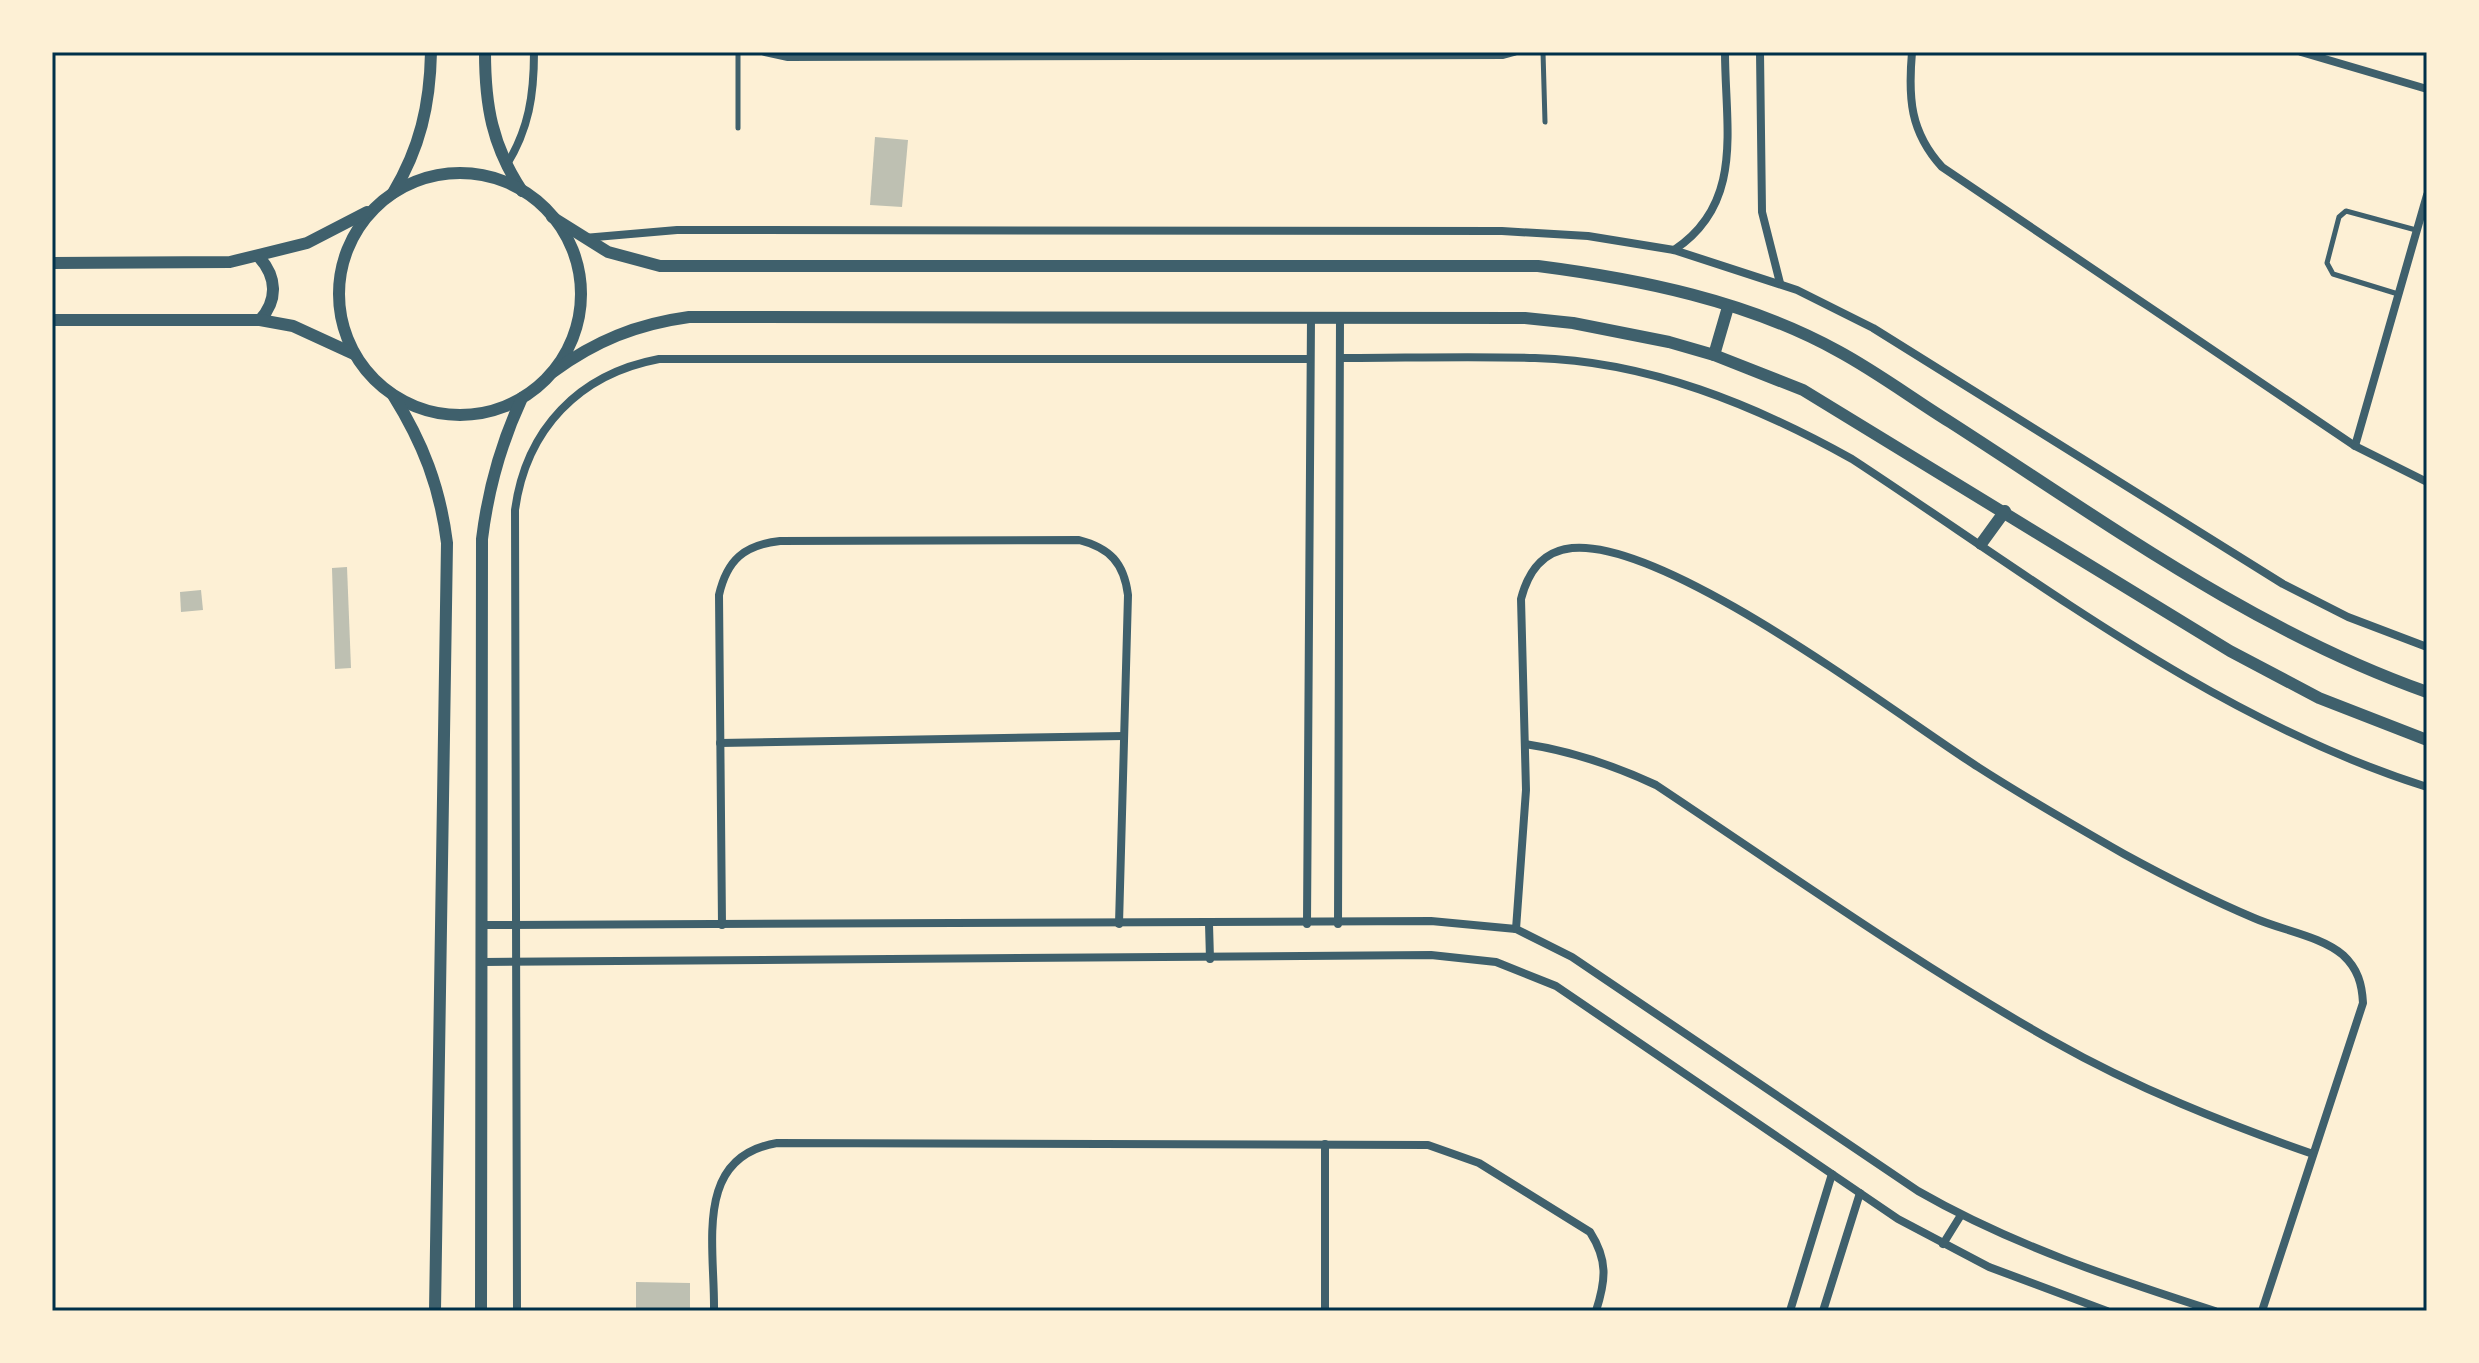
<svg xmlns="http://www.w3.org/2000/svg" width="2479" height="1363" font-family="'Public Sans',sans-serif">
<rect width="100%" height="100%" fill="#fdf0d5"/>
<!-- building -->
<g fill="#bec0b2">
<polygon points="875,137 908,140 902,207 870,205"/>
<polygon points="347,567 351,668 335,669 332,568"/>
<polygon points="201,590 203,610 181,612 180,592"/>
<polygon points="636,1282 690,1283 690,1311 636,1311"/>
</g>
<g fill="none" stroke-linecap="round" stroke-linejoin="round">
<!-- service -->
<g stroke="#3f606c" stroke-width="5">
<polyline points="1543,52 1545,122"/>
<polyline points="738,128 738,52"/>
<polyline points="2398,294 2333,274 2327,263 2339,217 2346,211 2416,230"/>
</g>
<!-- minor -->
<g stroke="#3f606c" stroke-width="8">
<polyline points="765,52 788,57 1503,55 1514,52"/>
<polyline points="1760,52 1762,212 1780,283"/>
<path d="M1912,52C1908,98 1910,132 1942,167L2355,446L2427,482"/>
<polyline points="2301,52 2427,89"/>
<path d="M506,166C529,129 534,95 534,52"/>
<polyline points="584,238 677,230 1502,231 1588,236 1674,250 1797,290 1873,328 2283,584 2348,617 2427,647"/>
<path d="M1674,250C1745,203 1725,127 1725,52"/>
<path d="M1340,358C1405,358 1471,356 1535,358C1648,361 1755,405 1852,459C2035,579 2217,721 2427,787"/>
<polyline points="2355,446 2427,195"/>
<polyline points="720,743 1124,736"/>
<path d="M1525,744C1572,751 1613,765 1656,785C1787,872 1916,964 2053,1041C2136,1088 2224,1123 2313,1154"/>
<polyline points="1209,924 1210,959"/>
<polyline points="1307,924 1311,317"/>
<polyline points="1338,924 1340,316"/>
<path d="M484,925L1431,921L1516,929L1572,957L1918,1191C2012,1245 2112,1278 2215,1311"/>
<path d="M722,925L719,595C727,560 744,545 780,541L1079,540C1110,548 1124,563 1128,595L1119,924"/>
<path d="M1516,929L1526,790L1521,599C1528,572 1542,551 1572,548C1667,539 1894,713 1978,767C2026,798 2075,826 2124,854C2166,877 2209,899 2254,918C2281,930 2321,936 2343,955C2358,969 2362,984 2363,1003L2262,1311"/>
<polyline points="483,962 1431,955 1496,962 1556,986 1898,1219 1989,1267 2107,1311"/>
<polyline points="1325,1144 1325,1311"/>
<polyline points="1943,1244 1961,1215"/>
<path d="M517,1311L515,510C526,429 579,374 659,359H1310"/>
<path d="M714,1311C715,1245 693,1157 777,1143L1428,1145L1479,1163L1590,1232C1608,1260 1606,1280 1596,1311"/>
<polyline points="1790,1311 1832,1174"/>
<polyline points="1823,1311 1860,1193"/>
</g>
<!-- tertiary -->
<g stroke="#3f606c" stroke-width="12">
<path d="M485,52C485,105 492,146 522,191"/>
<circle cx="460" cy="294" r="121"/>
<path d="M393,193C420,148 430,105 431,52"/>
<path d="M552,217L608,252L660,266H1538C1639,279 1748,301 1838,351C1877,372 1913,399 1950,422C2104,521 2254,631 2427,692"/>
<path d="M259,257C277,277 278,300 260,320"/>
<polyline points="52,263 230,262 307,243 367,212"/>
<polyline points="52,320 260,320 293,326 354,354"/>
<polyline points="1714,355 1728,307"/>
<path d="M553,372C595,341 637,324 689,317L1525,318L1573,323L1669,342L1714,355L1803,390L2230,651L2319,698L2427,740"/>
<path d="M393,395C423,443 440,487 447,543L435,1311"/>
<polyline points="1981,544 2005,511"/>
<path d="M481,1311L482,539C488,490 501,443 522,398"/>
</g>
</g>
<!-- border -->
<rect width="2479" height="1363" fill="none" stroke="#fdf0d5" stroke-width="108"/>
<rect x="54" y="54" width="2371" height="1255" fill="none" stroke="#003049" stroke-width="3"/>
</svg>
